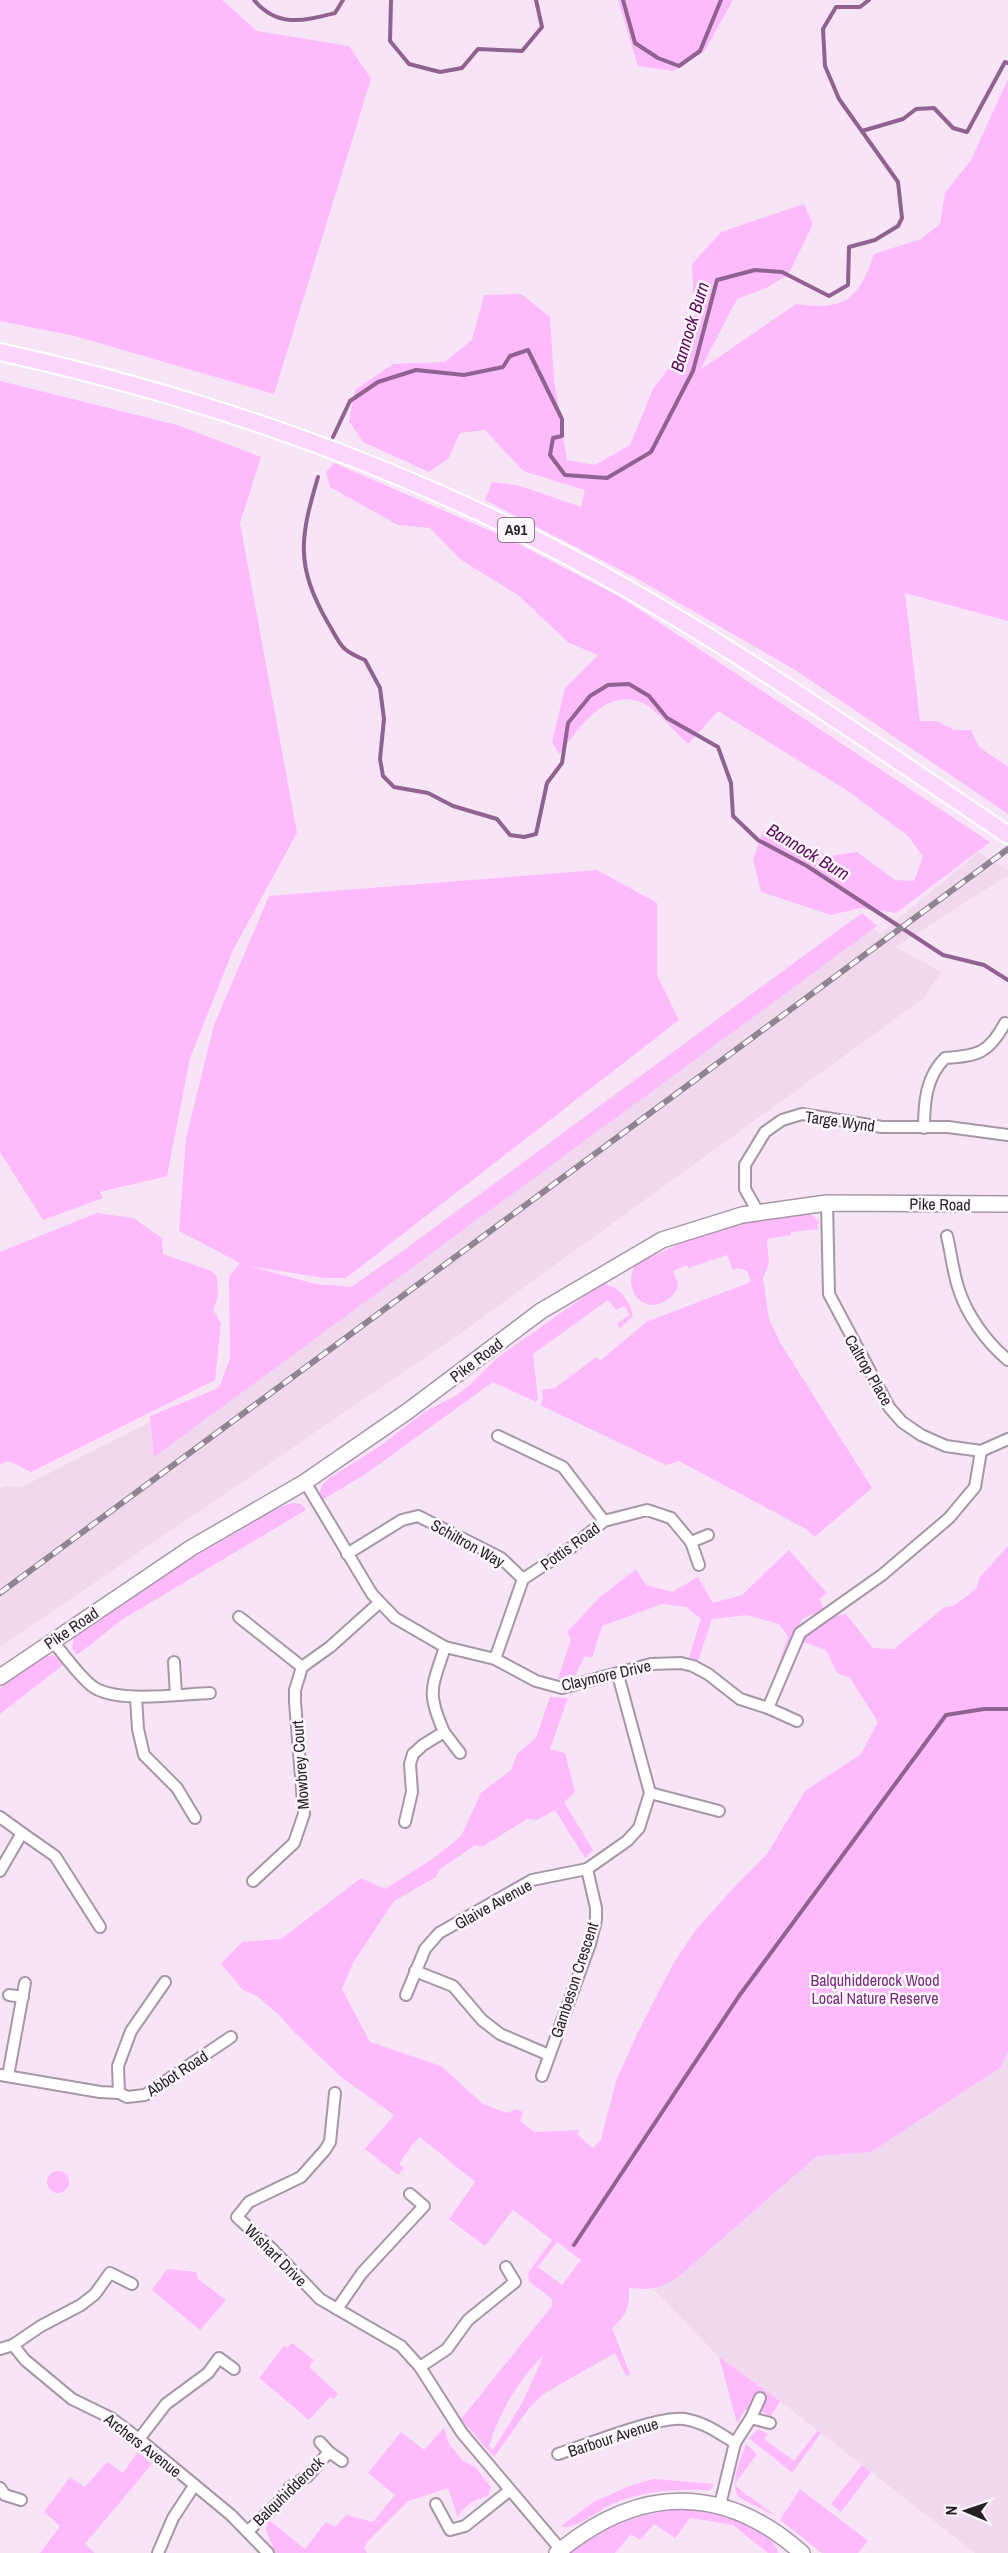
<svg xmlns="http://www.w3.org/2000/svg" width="1008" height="2553" font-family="'Archivo Narrow',sans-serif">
<rect width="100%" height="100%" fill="#f7e5f7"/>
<!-- built -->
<g fill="#f0d8ef">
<polygon points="979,852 1008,870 1008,875 896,947 941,972 924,998 461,1333 0,1647 0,1489 4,1486 22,1487 211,1391 845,925 856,920 881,933"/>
<polygon points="1008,2051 1008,2553 975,2553 780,2401 719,2357 654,2290 684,2272 817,2156 871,2152 1001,2067"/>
</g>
<!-- green -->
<g fill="#fdbafd" fill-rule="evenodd">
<polygon points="0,0 222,0 257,31 349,46 371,79 274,394 75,336 0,321"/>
<polygon points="618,0 733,0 704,52 673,71 638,66"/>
<path d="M1008,79V621L905,593L920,721H936L954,730H971L979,747L1008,767V814L797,671L636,578L485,500L492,482L520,486L581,507L585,490L523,471L485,430L460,433L448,459L429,472L363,442L349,421L355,390L393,364L445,362L472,340L484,295L521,294L550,317L554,380L567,460L595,465L630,445L653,389L695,333L692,264L721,232L804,204L813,224L788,275L766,288L737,299L700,370L796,304C844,311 859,300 874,254L921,239L940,224L945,193L971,160Z"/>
<polygon points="0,381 177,425 261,457 240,523 297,833 233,950 190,1058 167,1176 100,1192 103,1198 43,1220 0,1152"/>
<path d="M334,463L507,538L622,598L990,842L896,913L860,908L831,915L761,892L753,859L763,831L783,834L829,856L857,852L895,880L914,881L923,857L908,836L848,791L718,711L688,744C678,735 654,708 643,703C605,686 579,729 559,754L552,742L565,688L598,655L569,643L518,595L461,560L430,528L398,525L330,487L326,472Z"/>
<polygon points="597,870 657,903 657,975 679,1020 346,1278 324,1278 249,1266 315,1284 351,1287 402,1252 862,913 877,926 154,1457 150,1416 219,1388 230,1358 229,1277 240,1263 179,1231 186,1138 214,1025 269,896"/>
<polygon points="97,1213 133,1218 162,1238 163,1254 211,1271 217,1277 218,1297 213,1310 221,1323 215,1380 31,1472 9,1461 0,1464 0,1252"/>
<path d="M803,1213L812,1215L820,1223L817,1224L818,1229L791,1232V1235L767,1239L769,1264L763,1278L769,1319L781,1344L872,1488L815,1537L806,1529L679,1461L666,1465L540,1405L543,1399L542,1390L555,1388L596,1357L600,1361L646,1322L751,1282L747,1271L738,1268L733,1270L727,1255L688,1268L687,1265L673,1271C675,1275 677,1280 678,1284C678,1297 656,1309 646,1304C629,1297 628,1277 636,1264C660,1253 684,1241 708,1232C738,1220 771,1216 803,1213Z"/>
<path d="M605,1284C621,1289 629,1299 633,1316L619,1329L617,1323L630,1315L624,1306L616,1310L608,1300L533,1354L538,1398L536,1402L493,1382L364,1475L322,1500L319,1496L322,1485L328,1479L380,1446L426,1411L457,1395L472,1383L497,1358L599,1286Z"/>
<polygon points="292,1503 301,1504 306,1510 123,1619 77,1655 72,1648 74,1635 138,1590 278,1508"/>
<path d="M1008,1546V2051L1001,2067L871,2152L817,2156L684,2272C660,2289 658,2290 629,2288C630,2307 626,2316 612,2328L630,2374L626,2376L615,2353L545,2393L530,2407L494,2457L461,2419L552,2306V2299L529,2281L528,2273L552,2240L513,2210L485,2246L449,2219L475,2182L420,2137L411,2146L399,2164L404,2168L398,2175L365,2149L394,2115L340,2076L294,2032L281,2017L257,1996L243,1990L221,1964L242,1942L281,1939L361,1878L385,1889L434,1858L461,1836L481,1793L511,1770L517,1754L536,1738L550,1697L568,1698L550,1749L565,1753L575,1792L564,1802L593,1850L585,1858L555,1810L537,1820L527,1819L482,1847L475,1845L439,1870L436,1877L394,1901L353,1963L342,1989L370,2042L441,2066L483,2104L507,2113L516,2109L523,2112L520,2121L534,2132L580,2130L577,2134L593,2148L601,2139L616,2081L638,2032L673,1964L695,1931L736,1885L767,1854L805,1791L861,1754L878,1722L850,1678L837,1673L826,1650L804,1642L790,1671C790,1645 819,1616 846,1614L873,1648L894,1649L943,1608L955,1605L976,1589L980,1577ZM557,2242L581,2260L562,2285L538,2267ZM544,2355L522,2403L493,2450L489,2446C499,2413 519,2379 544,2355Z"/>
<polygon points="789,1550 827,1593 819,1599 824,1609 802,1619 782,1665 777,1669 788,1636 779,1624 747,1615 712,1619 698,1661 689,1657 701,1619 687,1607 662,1604 602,1626 592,1658 585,1656 574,1678 558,1679 571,1639 567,1632 600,1597 636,1569 646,1585 672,1592 698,1577 713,1603 742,1595"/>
<polygon points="52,1655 61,1660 63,1665 0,1714 0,1688 43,1657"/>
<circle cx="58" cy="2182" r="11"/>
<polygon points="167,2269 196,2272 198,2279 226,2300 200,2330 152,2290"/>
<polygon points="292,2343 314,2360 309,2367 338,2394 334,2399 330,2397 309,2420 259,2378 284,2346 287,2348"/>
<polygon points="719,2357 780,2401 770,2417 762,2411 765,2397 755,2394 748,2410 745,2410 737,2423"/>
<path d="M444,2428L449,2444L463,2461L475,2467L491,2487L488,2496C476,2499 463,2505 458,2518L448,2488L408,2501L367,2542L364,2547L367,2553H275L266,2529L269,2520L305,2549L326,2522L335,2527L346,2515L373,2522L395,2495L368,2473L401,2432L424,2450Z"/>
<polygon points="758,2429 768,2434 764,2439 794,2461 818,2430 821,2433 792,2473 749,2438"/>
<path d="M746,2444L757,2454L734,2485L777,2517L738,2497C730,2480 740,2462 746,2444Z"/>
<polygon points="138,2452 152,2464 85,2544 95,2553 40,2553 60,2526 44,2512 70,2477 85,2487 107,2462 123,2473"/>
<polygon points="862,2465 871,2472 841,2512 831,2504"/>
<path d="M653,2479L714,2484L710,2490C676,2489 643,2490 612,2504C598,2510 575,2531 561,2526L595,2501L630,2486Z"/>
<polygon points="800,2489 868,2541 858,2553 822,2553 780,2520"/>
<path d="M688,2509C714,2514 770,2522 778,2553H768L733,2525L690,2518L675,2538L654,2524L640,2540L631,2534L615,2553H570C606,2526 643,2511 688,2509Z"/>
</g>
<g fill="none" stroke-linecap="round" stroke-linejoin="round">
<!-- stream -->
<g stroke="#8f6290" stroke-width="4">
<path d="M254,0C277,28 303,21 335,13L343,0"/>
<polyline points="391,0 390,41 409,64 440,72 462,68 478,49 522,51 542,27 536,0"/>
<polyline points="623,0 635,43 658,58 679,66 700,51 721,0"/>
<polyline points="862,131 903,119 916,109 934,108 953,128 967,132 1005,62 1008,63"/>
<polyline points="333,437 350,401 378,382 416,370 464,375 503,367 510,356 528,350 562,419 562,436 553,438 550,455 565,475 607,478 651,452 693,371 717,280 755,270 782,272 829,296 848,285 849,247 875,240 898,226 902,218 898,182 839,99 825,66 823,29 836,7 860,7 869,0"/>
<path d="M318,477C300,538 295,565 328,623C342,646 339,649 365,660L380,688L384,719L380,759L383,776L394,787L428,793L453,806L497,819L510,835L524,837L536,834L547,783L562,763L568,723L590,696L608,685L629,684L649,696L667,718L718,747L731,783L733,816L758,840L807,866L943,955L984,965L1008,980"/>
<polyline points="574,2245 739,1996 946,1715 984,1709 1008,1709"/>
</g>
<!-- street casing -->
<g stroke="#a796a7" stroke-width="14">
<g id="street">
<path d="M924,1128C924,1102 926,1077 945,1058C978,1056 989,1053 1005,1023"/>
<polyline points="827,1203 829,1294 889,1407 902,1422 921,1435 946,1446 981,1451 1008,1439"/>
<polyline points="758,1212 745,1189 745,1165 765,1132 782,1120 802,1114 882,1127 948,1127 1008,1135"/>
<path d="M947,1236C951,1253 953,1271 958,1287C966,1314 987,1343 1008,1360"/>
<polyline points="498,1436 563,1467 604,1521"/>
<polyline points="305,1482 372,1594 395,1618 445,1647 495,1659 536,1681 562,1688 651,1664 681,1663 693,1666 708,1674 740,1699 768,1708 800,1633 882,1575 949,1518 975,1487 981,1451"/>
<polyline points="691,1542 708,1535"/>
<polyline points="347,1554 402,1520 418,1516 501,1558 523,1579"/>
<polyline points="239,1617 302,1667"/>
<path d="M52,1641C65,1655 77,1674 92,1686C115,1704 181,1694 210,1693"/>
<polyline points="495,1659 523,1579 572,1547 604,1521 647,1510 671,1518 691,1542 699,1565"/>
<polyline points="174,1662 176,1695"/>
<polyline points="136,1697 138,1729 144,1755 177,1788 195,1818"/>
<polyline points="768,1708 797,1721"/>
<polyline points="444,1732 460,1753"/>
<polyline points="650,1793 719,1811"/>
<polyline points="0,1817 22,1833 0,1871"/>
<path d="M405,1822L412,1792L410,1764L413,1754L423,1745L444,1732C426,1691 432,1688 445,1647"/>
<polyline points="22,1833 55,1856 100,1927"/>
<polyline points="253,1881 294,1843 304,1814 295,1702 295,1690 302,1667 330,1647 379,1603"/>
<polyline points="415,1971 453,1986 482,2020 500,2034 549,2055"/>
<polyline points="9,1995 23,1997"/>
<polyline points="406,1995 425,1949 439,1933 532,1880 587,1869 627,1841 639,1828 650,1793 618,1675"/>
<polyline points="0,2075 100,2092 119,2093 127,2097 145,2095 231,2037"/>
<polyline points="8,2076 25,1983"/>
<polyline points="542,2076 590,1944 596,1920 596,1908 587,1869"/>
<polyline points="119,2093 118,2066 131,2031 165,1982"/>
<polyline points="335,2093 330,2142 325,2150 301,2177 249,2202 237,2217 273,2250 320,2299 401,2346 420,2367 462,2433 561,2550"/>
<polyline points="337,2309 362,2273 424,2206 410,2194"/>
<polyline points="13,2345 25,2360 72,2399 111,2418 139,2439 231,2515 268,2553"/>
<polyline points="0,2349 13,2345 41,2326 81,2305 95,2294 110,2273 132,2284"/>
<polyline points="420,2367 447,2349 468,2320 515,2282 506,2267"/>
<polyline points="751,2418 760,2398"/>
<polyline points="139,2439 166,2404 208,2373 219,2358 234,2369"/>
<polyline points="735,2443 751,2418 770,2423"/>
<polyline points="329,2452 342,2461"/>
<path d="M558,2454C587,2445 657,2416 684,2419C704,2422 719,2433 735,2443L720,2505"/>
<polyline points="0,2488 5,2495 21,2500"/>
<polyline points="436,2504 450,2530 465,2526 509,2491"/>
<polyline points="248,2531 277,2504 290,2487 308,2476 329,2452 320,2442"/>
<polyline points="158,2553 173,2518 194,2486"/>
</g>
</g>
<!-- secondary casing -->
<g stroke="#a796a7" stroke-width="18">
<g id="secondary">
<polyline points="0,1677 191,1548 305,1482 408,1411 541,1311 662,1240 742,1215 827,1203 1008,1204"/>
<path d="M557,2553C638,2485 723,2483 802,2553"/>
</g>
</g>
<!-- primary casing -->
<g stroke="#fff" stroke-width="20">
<path id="primary" d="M0,352C182,392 356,450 523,533C694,618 850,729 1008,835"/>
</g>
<!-- street -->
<use href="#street" stroke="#fff" stroke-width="10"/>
<!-- secondary -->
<use href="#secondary" stroke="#fff" stroke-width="15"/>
<!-- primary -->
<use href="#primary" stroke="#fad7fa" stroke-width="16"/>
<!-- rail casing -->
<g stroke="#908490" stroke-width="6">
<polyline id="rail" points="0,1593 1008,849"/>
</g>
<!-- rail -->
<use href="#rail" stroke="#fdf6fd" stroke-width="4" stroke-dasharray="11" stroke-linecap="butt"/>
</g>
<g text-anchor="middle" stroke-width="5" stroke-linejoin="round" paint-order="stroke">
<!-- shield labels -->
<rect fill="#fdf6fd" stroke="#666066" stroke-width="1.5" x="498" y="518" width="36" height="24" rx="4.5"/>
<g font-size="15" font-weight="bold" fill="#261f26">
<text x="516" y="535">A91</text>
</g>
<!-- street labels -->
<g font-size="16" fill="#261f26" stroke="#fdf6fd">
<text transform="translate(840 1121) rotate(8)" y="6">Targe Wynd</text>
<text transform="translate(940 1204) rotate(1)" y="6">Pike Road</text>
<text transform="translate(476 1360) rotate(-37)" y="6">Pike Road</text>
<text transform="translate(869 1370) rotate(60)" y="6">Caltrop Place</text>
<text transform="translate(468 1543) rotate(29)" y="6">Schiltron Way</text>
<text transform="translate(570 1546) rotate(-36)" y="6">Pottis Road</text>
<text transform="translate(71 1628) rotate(-34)" y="6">Pike Road</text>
<text transform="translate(606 1675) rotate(-13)" y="6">Claymore Drive</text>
<text transform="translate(300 1765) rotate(-94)" y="6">Mowbrey Court</text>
<text transform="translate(493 1904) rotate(-29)" y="6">Glaive Avenue</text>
<text transform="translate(574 1980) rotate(-72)" y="6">Gambeson Crescent</text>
<text transform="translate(177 2073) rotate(-33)" y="6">Abbot Road</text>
<text transform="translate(276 2255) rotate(45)" y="6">Wishart Drive</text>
<text transform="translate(613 2437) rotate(-18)" y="6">Barbour Avenue</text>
<text transform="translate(143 2445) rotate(38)" y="6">Archers Avenue</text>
<text transform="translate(288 2491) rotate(-44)" y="6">Balquhidderock</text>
</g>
<!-- park labels -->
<g font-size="16" fill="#772c79" stroke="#fdf6fd">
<text x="875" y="1986">Balquhidderock Wood<tspan x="875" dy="18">Local Nature Reserve</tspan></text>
</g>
<!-- water labels -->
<g font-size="18" font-style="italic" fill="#59095c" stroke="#fdf6fd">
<text transform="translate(690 327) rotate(-73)" y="6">Bannock Burn</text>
<text transform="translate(808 852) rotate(31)" y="6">Bannock Burn</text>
</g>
</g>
<!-- north arrow -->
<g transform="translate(966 2511) rotate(272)" stroke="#fdf6fd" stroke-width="4.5" paint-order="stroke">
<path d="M0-4.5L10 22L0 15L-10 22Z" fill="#261f26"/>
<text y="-9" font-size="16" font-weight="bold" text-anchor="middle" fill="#261f26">N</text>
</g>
</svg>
